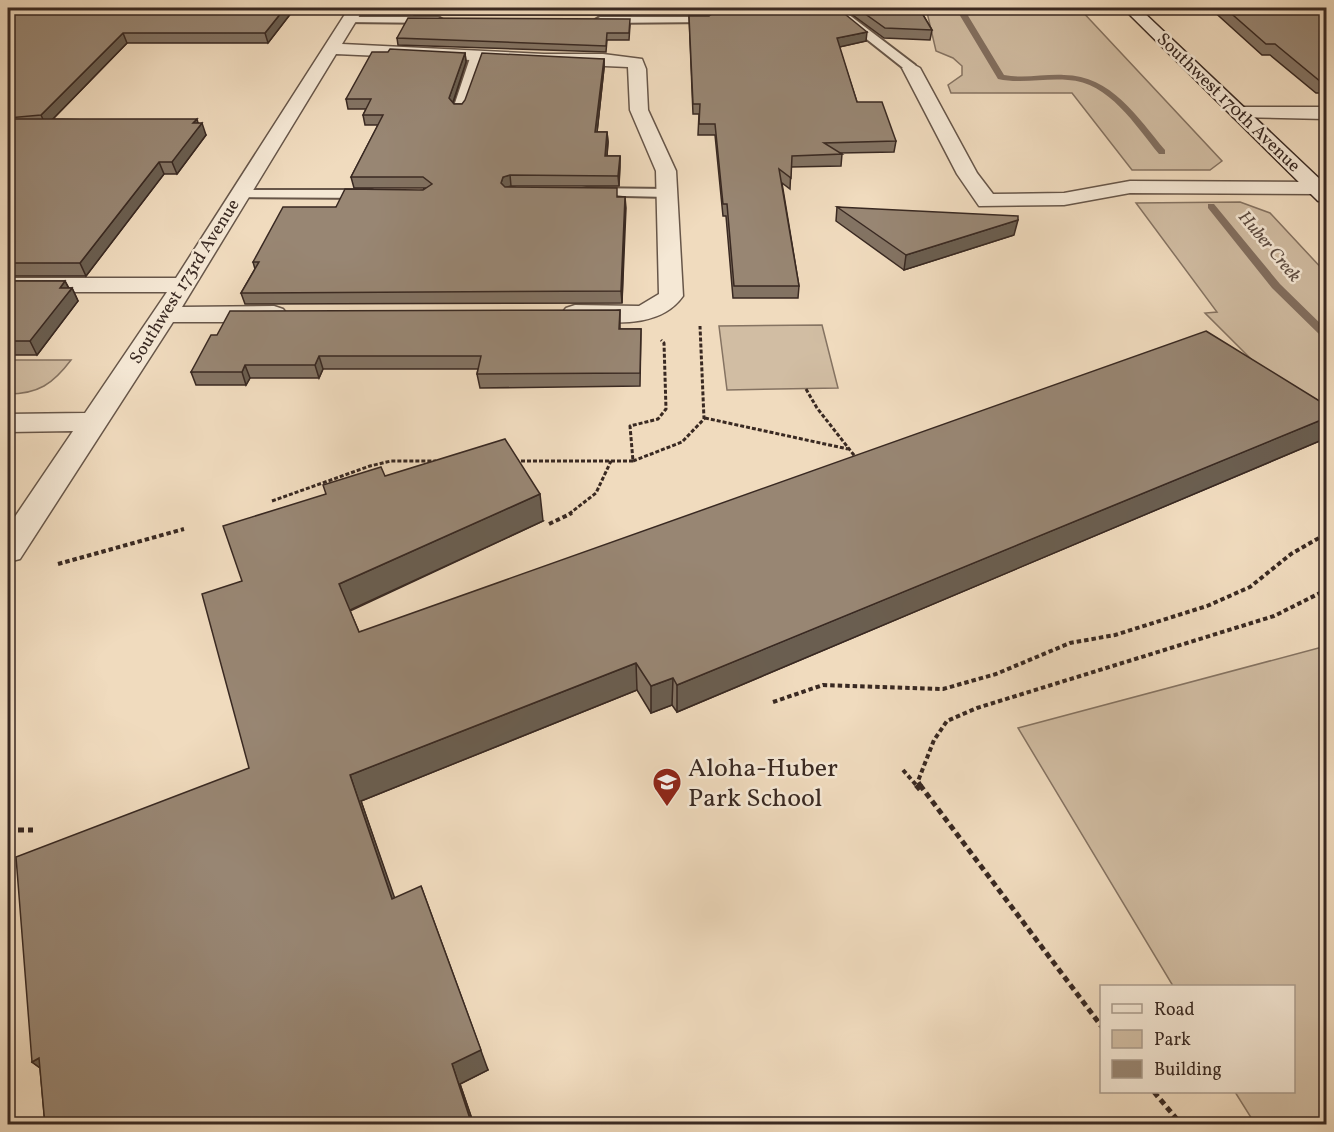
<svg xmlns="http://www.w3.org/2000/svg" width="1334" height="1132" font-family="Vollkorn,serif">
<rect width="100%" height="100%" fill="#f0dbbe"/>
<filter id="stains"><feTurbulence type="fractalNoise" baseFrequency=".00333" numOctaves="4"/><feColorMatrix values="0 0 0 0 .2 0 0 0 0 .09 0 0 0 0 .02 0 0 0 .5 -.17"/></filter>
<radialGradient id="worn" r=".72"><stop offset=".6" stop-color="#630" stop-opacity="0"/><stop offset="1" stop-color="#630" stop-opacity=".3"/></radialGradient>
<!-- green -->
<g fill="#d1bda3" stroke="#857362" stroke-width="1.5">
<polygon points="926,8 1079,8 1222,161 1210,170 1132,170 1072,93 951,93 948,85 962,75 962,66 953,58 936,51"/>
<polygon points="1240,202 1270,213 1326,273 1326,434 1205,313 1217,312 1136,203"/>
<polygon points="822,325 838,388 727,390 719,326"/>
<path d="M8,360H71C53,384 38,394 8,394Z"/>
<polygon points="1326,646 1326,1124 1255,1124 1235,1092 1294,1092 1294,986 1173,986 1018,728"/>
</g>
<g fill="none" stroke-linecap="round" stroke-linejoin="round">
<!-- stream -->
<g fill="#826f60" fill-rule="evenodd">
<path d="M958,8H966L967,14L1004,75C1024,79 1044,74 1064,75C1111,75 1138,118 1165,150V154H1159C1135,125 1109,82 1068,80C1044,78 1022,84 998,79L959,14Z"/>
<polygon points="1208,204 1214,204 1280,284 1326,329 1326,338 1322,337 1272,288 1208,208"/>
</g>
<!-- service casing -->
<g stroke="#675649" stroke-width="4">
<g id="service">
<polygon points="835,8 845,8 848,14 915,65 915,71 907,71 840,18"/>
<polygon points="348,17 438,17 443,20 438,23 344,22 344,18"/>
<polygon points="709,17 714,20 713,22 600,23 595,20 600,17"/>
<polygon points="477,52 483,55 465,109 463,112 455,112 453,109 471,55"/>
<polygon points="587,188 667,189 674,193 667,197 582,195 580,192 582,189"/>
<polygon points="238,190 372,190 379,194 372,198 233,197 231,194"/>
</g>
</g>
<!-- minor casing -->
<g stroke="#675649" stroke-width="3">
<g id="minor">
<path d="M349,8H364L342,44L544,54H603L642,59L646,69L648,110L676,171L683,296C659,330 611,322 575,321L566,318L562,313L566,308L575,305L639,306L659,294L656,171L630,110L628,67L336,54L182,307L274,306L283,309L287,314L283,319L274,322H173L20,559L8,562V527L73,431L8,432V414L85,413L167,292H8V278H176Z"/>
<polygon points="911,63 920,68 977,173 993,194 1064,193 1130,181 1318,182 1325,184 1326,191 1318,194 1130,193 1064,205 979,206 957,174 902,68"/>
<polygon points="1240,107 1326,107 1326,119 1233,117 1231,113 1233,109"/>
</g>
</g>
<!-- secondary casing -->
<g stroke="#392922" stroke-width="3">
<polygon id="secondary" points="1123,8 1139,8 1326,185 1326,202 1318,201"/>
</g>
<!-- path-far2 -->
<g stroke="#392922" stroke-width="3" stroke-dasharray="4 2" stroke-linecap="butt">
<polyline points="806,389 817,408 857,459"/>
<polyline points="705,418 848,449"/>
<polyline points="515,461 633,461 630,426 658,419 666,409 664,343 661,340"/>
<polyline points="633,461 682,442 704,419 700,326"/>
<polyline points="272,501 370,466 391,461 436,461"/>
<polyline points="569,514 596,493 611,461"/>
</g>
<!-- path-far1 -->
<g stroke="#392922" stroke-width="4" stroke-dasharray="4.5 3" stroke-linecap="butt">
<polyline points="549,524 572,513"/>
<polyline points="58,564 184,529"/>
<polyline points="773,702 823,685 943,689 996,674 1070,643 1115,635 1207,606 1250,587 1291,554 1326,534"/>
<polyline points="903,770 917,786"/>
<polyline points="921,786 918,781 934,740 947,721 977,708 1274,616 1326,590"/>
</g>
<!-- path -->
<g stroke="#392922" stroke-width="5" stroke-dasharray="6 4" stroke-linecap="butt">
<polyline points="916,785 922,792"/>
<polyline points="920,785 1102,1027"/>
<polyline points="8,830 33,830"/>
<polyline points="1154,1092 1181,1124"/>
</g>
<!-- service -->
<use href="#service" fill="#f5e8d5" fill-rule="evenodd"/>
<!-- minor -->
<use href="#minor" fill="#f5e8d5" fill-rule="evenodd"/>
<!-- secondary -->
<use href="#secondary" fill="#f5e8d5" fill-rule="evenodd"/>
</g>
<!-- wall -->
<g fill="#837363" stroke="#392922" stroke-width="1.5">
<polygon points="8,8 295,8 268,43 127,43 53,119 198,123 206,135 177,174 164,174 86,276 8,276"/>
<polygon points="412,8 632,8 631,15 414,15"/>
<polygon points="688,8 838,8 866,41 839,47 857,102 896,141 894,152 840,153 842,154 841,166 791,167 790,189 782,183 799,286 798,298 733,298 726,216 723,216 715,135 698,135 699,114 693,114 689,16 710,15 689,15"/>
<polygon points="846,8 919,8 932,30 930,40 884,38 850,13"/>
<polygon points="1210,8 1326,8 1326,93 1316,93 1270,55 1262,55"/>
<polygon points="630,25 629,40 607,40 606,52 398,45 397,38"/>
<polygon points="465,53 466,62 453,103 454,104 462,104 604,59 604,68 597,132 607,132 608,142 607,156 620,156 619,186 511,186 508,187 625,197 622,303 245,304 241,293 255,269 253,262 336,207 423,190 425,188 354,188 351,177 378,125 365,125 363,115 366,109 348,109 346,99"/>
<polygon points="837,207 1014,235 904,270 836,221"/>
<polygon points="8,281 65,281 69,288 72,288 78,301 37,355 8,355"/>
<polygon points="620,310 620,329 641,329 640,386 480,388 477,374 478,369 323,369 319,378 250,378 246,385 196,385 191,372"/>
<polygon points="1322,440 677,712 672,705 651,713 637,690 361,801 394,898 488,1070 460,1084 474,1125 45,1125 40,1068 32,1062 249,768 242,581 385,476 543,521 350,611 359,632"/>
</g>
<!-- shaded-wall -->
<g fill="#6a5e50" stroke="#392922" stroke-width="1.5">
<polygon points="285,8 295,8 268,43 265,33"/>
<polygon points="867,32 866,41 835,48 837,38"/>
<polygon points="123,33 127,43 46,126 41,115"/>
<polygon points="465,53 466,62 451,108 449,98"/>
<polygon points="604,59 604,68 596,142 595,132"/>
<polygon points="197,119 199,127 202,123 206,135 177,174 172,162 193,123"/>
<polygon points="607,132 608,142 606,167 605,156"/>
<polygon points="620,156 620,167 619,186 618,176"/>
<polygon points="159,162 164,174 86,276 80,263"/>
<polygon points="510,175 511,186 504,188 501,183 503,177"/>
<polygon points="625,197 626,208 622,303 621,291"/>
<polygon points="1018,220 1014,235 904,270 906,255"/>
<polygon points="65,281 70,291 72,288 78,301 37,355 30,341 60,288"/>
<polygon points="319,356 323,369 319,378 315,365"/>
<polygon points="245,365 250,378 246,385 242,372"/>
<polygon points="1326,418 1326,433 1322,440 677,712 677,685"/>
<polygon points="540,494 543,521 348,611 339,584"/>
<polygon points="636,663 637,690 361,801 403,922 392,899 350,775"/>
<polygon points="673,678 672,705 651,713 651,686"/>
<polygon points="421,886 488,1070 460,1084 474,1125 472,1125 452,1064"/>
<polygon points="39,1058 58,1081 32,1062"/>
</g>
<!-- building -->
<g fill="#988673" stroke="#392922" stroke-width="1.5">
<polygon points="8,8 285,8 265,33 123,33 41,115 8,118"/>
<polygon points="712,8 838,8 840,10 867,32 837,38 857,102 882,102 896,141 824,143 842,154 792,156 791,178 779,169 799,286 734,286 727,204 723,204 715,124 699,124 700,104 693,104 689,16 709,16 716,11"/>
<polygon points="857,8 919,8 932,30 885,28"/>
<polygon points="1225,8 1326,8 1326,82 1321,82 1275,44 1266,44"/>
<polygon points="408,18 630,19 629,33 607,33 606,46 397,38"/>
<polygon points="390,49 465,53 449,98 454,104 462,104 465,100 482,53 604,59 595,132 607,132 605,156 620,156 618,176 510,175 503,177 501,183 505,187 617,188 617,197 625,197 621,291 241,293 259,262 253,262 283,207 336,207 345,189 423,190 432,184 423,177 351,177 383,115 363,115 371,99 346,99 372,52 388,52"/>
<polygon points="15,119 197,119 193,123 202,123 172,162 159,162 80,263 8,263 8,126"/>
<polygon points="837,207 1018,216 1018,220 906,255"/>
<polygon points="8,281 65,281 60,288 72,288 30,341 8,341"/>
<polygon points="620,310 619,329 641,329 640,373 477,374 481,356 319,356 315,365 245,365 242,372 191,372 211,335 217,335 230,311"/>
<polygon points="1206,331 1326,405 1326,418 677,685 673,678 651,686 636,663 350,775 392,899 421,886 481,1050 452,1064 472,1125 45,1125 39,1058 32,1062 16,857 249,768 202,594 242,581 223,526 326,494 323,485 381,467 385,476 505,439 540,494 339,584 359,632"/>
</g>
<!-- icons -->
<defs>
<g id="school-pin" transform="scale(1.5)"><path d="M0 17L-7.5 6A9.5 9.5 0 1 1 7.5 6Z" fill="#8f2418" stroke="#f5e8d5"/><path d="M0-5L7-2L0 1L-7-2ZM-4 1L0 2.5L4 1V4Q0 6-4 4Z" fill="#fff"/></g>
</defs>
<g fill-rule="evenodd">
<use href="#school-pin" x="667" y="782"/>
</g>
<g text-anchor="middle" stroke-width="5" stroke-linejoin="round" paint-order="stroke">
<!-- far-street labels -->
<g font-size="18" fill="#392922" stroke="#f5e8d5">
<text transform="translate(1229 102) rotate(44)" y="6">Southwest 170th Avenue</text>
<text transform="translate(184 281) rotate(-58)" y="6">Southwest 173rd Avenue</text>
</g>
<!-- far-water labels -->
<g font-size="18" font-style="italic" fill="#5d4c41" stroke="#f5e8d5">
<text transform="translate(1270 246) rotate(50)" y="6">Huber Creek</text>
</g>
<!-- near-poi labels -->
<g font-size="26" fill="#392922" stroke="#f5e8d5" text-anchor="start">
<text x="688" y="776">Aloha-Huber<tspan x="688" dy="30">Park School</tspan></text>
</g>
</g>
<!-- margin -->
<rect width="1334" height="1132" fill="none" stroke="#f0dbbe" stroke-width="30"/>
<rect x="9" y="9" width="1316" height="1114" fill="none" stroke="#392922" stroke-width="3"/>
<rect x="15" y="15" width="1304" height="1102" fill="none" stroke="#392922" stroke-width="1.5"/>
<!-- legend -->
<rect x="1100" y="985" width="195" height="108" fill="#f5e8d5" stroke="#aa9c8d" stroke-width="1.5"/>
<rect x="1112" y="1004" width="30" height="9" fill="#f5e8d5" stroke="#aa9c8d" stroke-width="1.5"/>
<text x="1154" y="1015" font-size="18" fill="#392922">Road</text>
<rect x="1112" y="1030" width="30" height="18" fill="#d1bda3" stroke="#aa9c8d" stroke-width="1.5"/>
<text x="1154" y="1045" font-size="18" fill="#392922">Park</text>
<rect x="1112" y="1060" width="30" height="18" fill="#988673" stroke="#aa9c8d" stroke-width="1.5"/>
<text x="1154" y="1075" font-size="18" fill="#392922">Building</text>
<rect width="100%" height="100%" filter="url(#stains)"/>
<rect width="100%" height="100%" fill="url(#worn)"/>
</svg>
